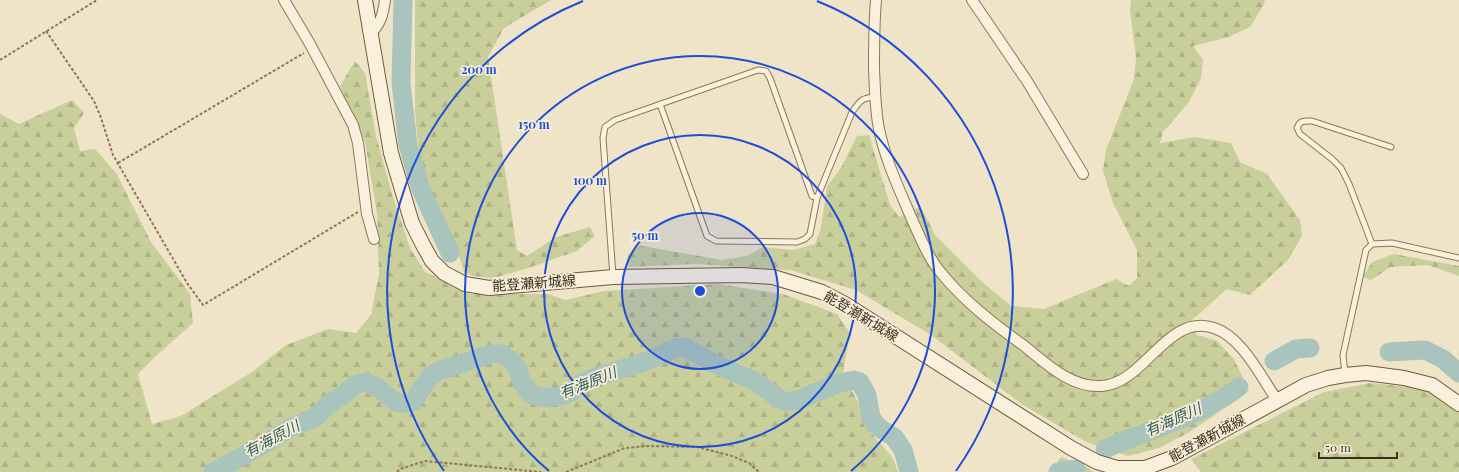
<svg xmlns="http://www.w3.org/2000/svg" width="1459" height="472" font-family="'Playfair Display','Noto Sans JP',serif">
<defs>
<pattern id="forest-firs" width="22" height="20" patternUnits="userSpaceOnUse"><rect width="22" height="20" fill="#c9cf9b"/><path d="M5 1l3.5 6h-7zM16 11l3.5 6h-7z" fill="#aeb285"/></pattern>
</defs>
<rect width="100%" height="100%" fill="#f0e4c8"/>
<!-- forest -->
<g fill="url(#forest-firs)">
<polygon points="415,0 551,0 504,28 488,57 517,250 527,256 556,237 590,227 595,236 577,251 528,268 494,278 473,276 464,272 456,246 420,166 415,111"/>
<polygon points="1131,0 1265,0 1264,4 1250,27 1229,37 1193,46 1203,60 1201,78 1189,102 1163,132 1160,143 1195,137 1231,143 1240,162 1267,174 1300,220 1302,236 1287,261 1250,295 1227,289 1192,320 1197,335 1217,341 1234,359 1243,378 1242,393 1215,415 1188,433 1159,448 1128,456 1088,443 1023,405 931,335 856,290 790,270 696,264 629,267 627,256 637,245 722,260 747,256 763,247 793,250 815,244 821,228 827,186 841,168 857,136 869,135 890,205 899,217 918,208 922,209 935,235 982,282 1011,306 1044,309 1116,279 1129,286 1137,278 1137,250 1113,203 1103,171 1106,150 1134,79 1136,58 1130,9"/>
<polygon points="355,61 365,73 376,136 392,194 410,248 425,272 471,294 548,294 565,300 604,291 718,284 783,294 837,314 850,333 843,374 859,404 864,425 893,458 898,472 0,472 0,114 19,124 72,100 84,113 74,128 80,151 95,149 116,173 151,242 190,294 193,323 154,358 138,374 152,424 181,416 252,372 286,345 328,329 356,333 371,315 379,274 377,213 365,142 340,86"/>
<polygon points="1394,254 1459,266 1459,276 1428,265 1391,267 1371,280 1363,277 1372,262"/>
<polygon points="1370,383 1409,387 1435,394 1459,410 1459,472 1201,472 1191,459 1324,392"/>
<polygon points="1061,457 1086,467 1094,472 1051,472"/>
</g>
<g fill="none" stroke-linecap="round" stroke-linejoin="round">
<!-- river -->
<g stroke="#a9c4bc" stroke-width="19">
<polyline points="403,0 401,83 408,145 420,187 450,253"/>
<polyline points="1389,352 1425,350 1443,359 1459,373"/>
<polyline points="1274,361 1296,349 1310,348"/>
<path d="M1105,449C1149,429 1200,417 1239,387"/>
<path d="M213,472L259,447L290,428L315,418L329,404L342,396L355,385L365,382C369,384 373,385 377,387C391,397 393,407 413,402L430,376L438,371L491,354H502L513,361L518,370L522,383L530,394L544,398L564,395L572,392L582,383L593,378L644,362L676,348L685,347L717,365L755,381L778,398L786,402L798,400L839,383L854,380L860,382L867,395L871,417L875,424L881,429L894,437L903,450L909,472"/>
<polyline points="1058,472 1076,469"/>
</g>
<!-- service casing -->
<g stroke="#8d765c" stroke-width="7">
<g id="service">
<path d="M660,104L707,236L716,241L797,242L805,239L810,234L817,198L852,112C860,101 861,98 875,97"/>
<path d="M1372,244L1349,184L1341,168L1332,159L1300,134L1297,128C1300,120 1304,121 1312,121L1391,147"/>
<polyline points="613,276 603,138 605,127 615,120 758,70 766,71 770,78 812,196 817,198"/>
<polyline points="1345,374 1343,355 1366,250 1372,244 1392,243 1459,258"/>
</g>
</g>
<!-- minor casing -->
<g stroke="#8d765c" stroke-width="12">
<g id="minor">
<polyline points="284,0 310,44 353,125 358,143 367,214 374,239"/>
<path d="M876,0C874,23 874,45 874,68C875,89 875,109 879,129C885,159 899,189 911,217C920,237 928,258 942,274C965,302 994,324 1023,345C1045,362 1070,388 1101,386C1145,384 1167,312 1214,328C1242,337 1261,377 1277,400"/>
<polyline points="972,0 1027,81 1083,174"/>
<path d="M370,34C381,24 383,14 385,0"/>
</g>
</g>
<!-- secondary casing -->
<g stroke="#6f573f" stroke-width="16">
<polyline id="secondary" points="365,0 391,153 412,223 423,245 432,261 444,273 465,284 489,288 613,277 741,275 773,277 822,292 845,304 1071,448 1097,462 1117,468 1145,468 1172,458 1306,385 1328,378 1345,375 1366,373 1404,378 1432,385 1459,404"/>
</g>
<!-- path -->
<g stroke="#8d765c" stroke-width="2" stroke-dasharray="3 2" stroke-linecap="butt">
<polyline points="46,31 94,101 100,115 113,155 187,283 203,305 358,212"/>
<polyline points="0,60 97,0"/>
<polyline points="118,163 304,53"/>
<polyline points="397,472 400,469 425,461 541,472"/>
<polyline points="566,472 625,448 648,446 697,447 732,456 749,463 759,472"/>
</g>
<!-- service -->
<use href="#service" stroke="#faf1dc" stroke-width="5"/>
<!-- minor -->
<use href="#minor" stroke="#faf1dc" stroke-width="10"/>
<!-- secondary -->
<use href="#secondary" stroke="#faf1dc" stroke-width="14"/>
</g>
<!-- distance rings -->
<circle cx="700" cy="291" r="78" fill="#1d4ed8" fill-opacity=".12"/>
<g fill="none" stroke="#1d4ed8" stroke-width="2">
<circle cx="700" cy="291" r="78"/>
<circle cx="700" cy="291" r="156"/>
<path d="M549 471A235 235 0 1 1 851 471"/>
<path d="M444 471A313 313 0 0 1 583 1M817 1A313 313 0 0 1 956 471"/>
</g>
<g text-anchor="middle" stroke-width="3.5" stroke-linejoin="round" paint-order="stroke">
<!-- street labels -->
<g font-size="14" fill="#3d2e20" stroke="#f7eed8">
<text transform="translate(534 283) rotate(-4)" y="5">能登瀬新城線</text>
<text transform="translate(861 316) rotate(31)" y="5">能登瀬新城線</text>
<text transform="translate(1207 438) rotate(-28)" y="5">能登瀬新城線</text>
</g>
<!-- water labels -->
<g font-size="15" font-style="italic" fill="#2f5d5a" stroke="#f7eed8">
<text transform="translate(588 383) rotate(-22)" y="5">有海原川</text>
<text transform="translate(1173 420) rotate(-24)" y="5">有海原川</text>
<text transform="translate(272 439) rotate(-28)" y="5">有海原川</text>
</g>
</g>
<circle cx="700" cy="291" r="6" fill="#1d4ed8" stroke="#f7eed8" stroke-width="2"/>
<g font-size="12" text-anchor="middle" font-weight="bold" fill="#1d4ed8" stroke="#f7eed8" stroke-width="3.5" stroke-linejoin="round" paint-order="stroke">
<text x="479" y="74">200 m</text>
<text x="534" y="129">150 m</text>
<text x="590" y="185">100 m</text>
<text x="645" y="240">50 m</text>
</g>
<!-- scale -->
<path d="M1319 452v6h78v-6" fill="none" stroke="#3d2e20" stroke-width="2"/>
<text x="1325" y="452" font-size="12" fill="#3d2e20" stroke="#f7eed8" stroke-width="3" paint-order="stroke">50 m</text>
</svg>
